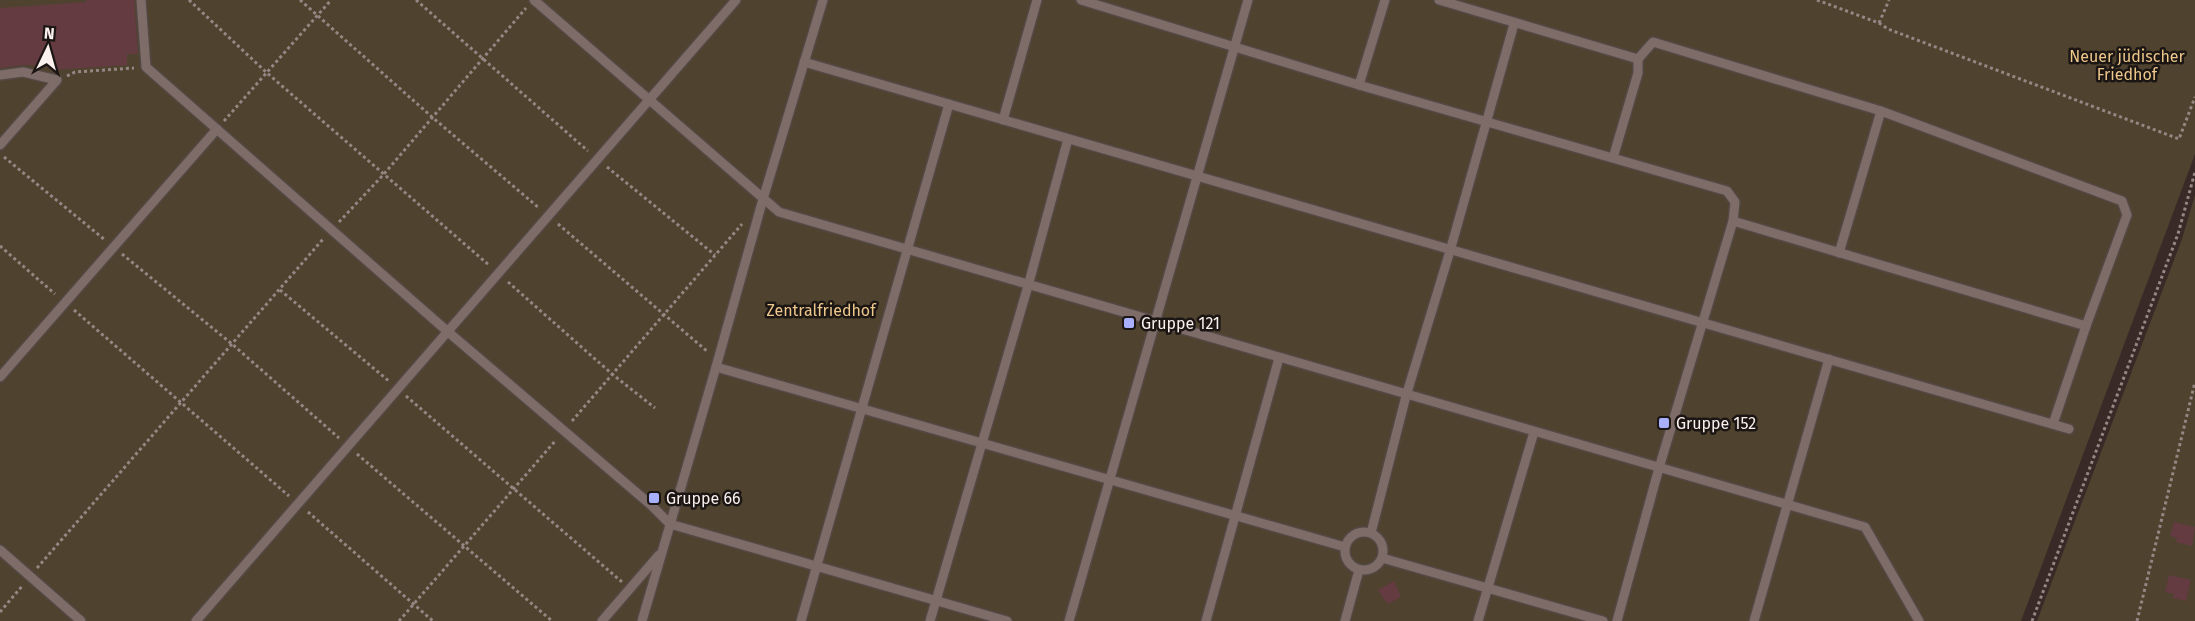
<svg xmlns="http://www.w3.org/2000/svg" width="2195" height="621" font-family="'Fira Sans',sans-serif">
<rect width="100%" height="100%" fill="#392a27"/>
<!-- green -->
<g fill="#4f432f">
<polygon points="0,0 2195,0 2195,154 2021,621 0,621"/>
<polygon points="2195,195 2195,621 2037,621 2182,239"/>
</g>
<!-- building -->
<g fill="#643b41">
<polygon points="86,0 134,0 138,54 127,54 127,65 51,70 51,65 22,65 0,68 0,8 86,2"/>
<polygon points="2174,522 2195,527 2192,546 2176,542 2177,538 2170,536"/>
<polygon points="2169,575 2191,580 2186,601 2173,598 2174,594 2165,592"/>
<polygon points="1394,581 1401,597 1388,604 1387,601 1385,601 1378,590"/>
</g>
<g fill="none" stroke-linecap="round" stroke-linejoin="round">
<!-- service casing -->
<g stroke="#544845" stroke-width="12">
<g id="service">
<polyline points="141,0 146,67 447,331 651,505 670,524 1007,621"/>
<polyline points="534,0 779,212 1865,527 1919,621"/>
<polyline points="1081,0 1359,85 1727,191 1735,202 1733,221 1659,468 1617,621"/>
<polyline points="1439,0 1638,59 1653,42 1881,111 2122,201 2127,215 2086,326 2053,424"/>
<polyline points="804,62 2069,429"/>
<polyline points="0,75 23,72 57,80 0,145"/>
<polyline points="1359,85 1385,0"/>
<polyline points="1003,120 1037,0"/>
<polyline points="1613,158 1638,73 1638,59"/>
<polyline points="1733,221 2086,326"/>
<polyline points="1839,253 1881,111"/>
<polyline points="716,367 1345,547"/>
<polyline points="0,377 217,129"/>
<circle cx="1364" cy="551" r="19"/>
<polyline points="1371,533 1406,396 1450,251 1514,24"/>
<polyline points="0,550 81,621"/>
<polyline points="1382,558 1603,621"/>
<polyline points="196,621 736,0"/>
<polyline points="602,621 659,555"/>
<polyline points="642,621 716,367 763,199 823,0"/>
<polyline points="801,621 949,104"/>
<polyline points="930,621 1028,286 1068,139"/>
<polyline points="1069,621 1248,0"/>
<polyline points="1206,621 1279,358"/>
<polyline points="1345,621 1359,570"/>
<polyline points="1478,621 1534,432"/>
<polyline points="1754,621 1829,359"/>
</g>
</g>
<!-- path -->
<g stroke="#948784" stroke-width="3" stroke-dasharray="3 3" stroke-linecap="butt">
<polyline points="189,0 267,73 490,266"/>
<polyline points="300,0 432,117 539,208"/>
<polyline points="416,0 588,151"/>
<polyline points="1817,0 1879,23 1888,29 2179,139 2195,97"/>
<polyline points="1879,23 1889,0"/>
<polyline points="67,76 75,72 134,68"/>
<polyline points="224,121 331,0"/>
<polyline points="4,157 105,240"/>
<polyline points="607,167 715,255"/>
<polyline points="339,222 384,174 526,8"/>
<polyline points="558,224 708,352"/>
<polyline points="0,246 55,294"/>
<polyline points="122,254 232,344 339,438"/>
<polyline points="508,282 612,374 655,408"/>
<polyline points="280,290 390,382"/>
<polyline points="74,310 289,496"/>
<polyline points="406,396 622,582"/>
<polyline points="572,421 742,224"/>
<polyline points="357,454 552,621"/>
<polyline points="308,512 433,621"/>
<polyline points="37,568 324,238"/>
<polyline points="0,612 23,585"/>
<polyline points="399,621 556,440"/>
<polyline points="2032,621 2178,234 2195,172"/>
<polyline points="2137,621 2195,382"/>
</g>
<!-- service -->
<use href="#service" stroke="#7d6c68" stroke-width="9"/>
</g>
<!-- markers -->
<g fill="#a8b0fc" stroke="#1b1513" stroke-width="2">
<rect x="1123" y="317" width="12" height="12" rx="3"/>
<rect x="1658" y="417" width="12" height="12" rx="3"/>
<rect x="648" y="492" width="12" height="12" rx="3"/>
</g>
<g text-anchor="middle" stroke-width="5" stroke-linejoin="round" paint-order="stroke">
<!-- park labels -->
<g font-size="16" fill="#edc78b" stroke="#1b1513">
<text x="2127" y="62">Neuer jüdischer<tspan x="2127" dy="18">Friedhof</tspan></text>
<text x="821" y="316">Zentralfriedhof</text>
</g>
<!-- poi labels -->
<g font-size="16" fill="#faf0ed" stroke="#1b1513" text-anchor="start">
<text x="1141" y="329">Gruppe 121</text>
<text x="1676" y="429">Gruppe 152</text>
<text x="666" y="504">Gruppe 66</text>
</g>
</g>
<!-- north arrow -->
<g transform="translate(48 48) rotate(5)" stroke="#1b1513" stroke-width="4.5" paint-order="stroke">
<path d="M0-4.5L10 22L0 15L-10 22Z" fill="#faf0ed"/>
<text y="-9" font-size="16" font-weight="bold" text-anchor="middle" fill="#faf0ed">N</text>
</g>
</svg>
